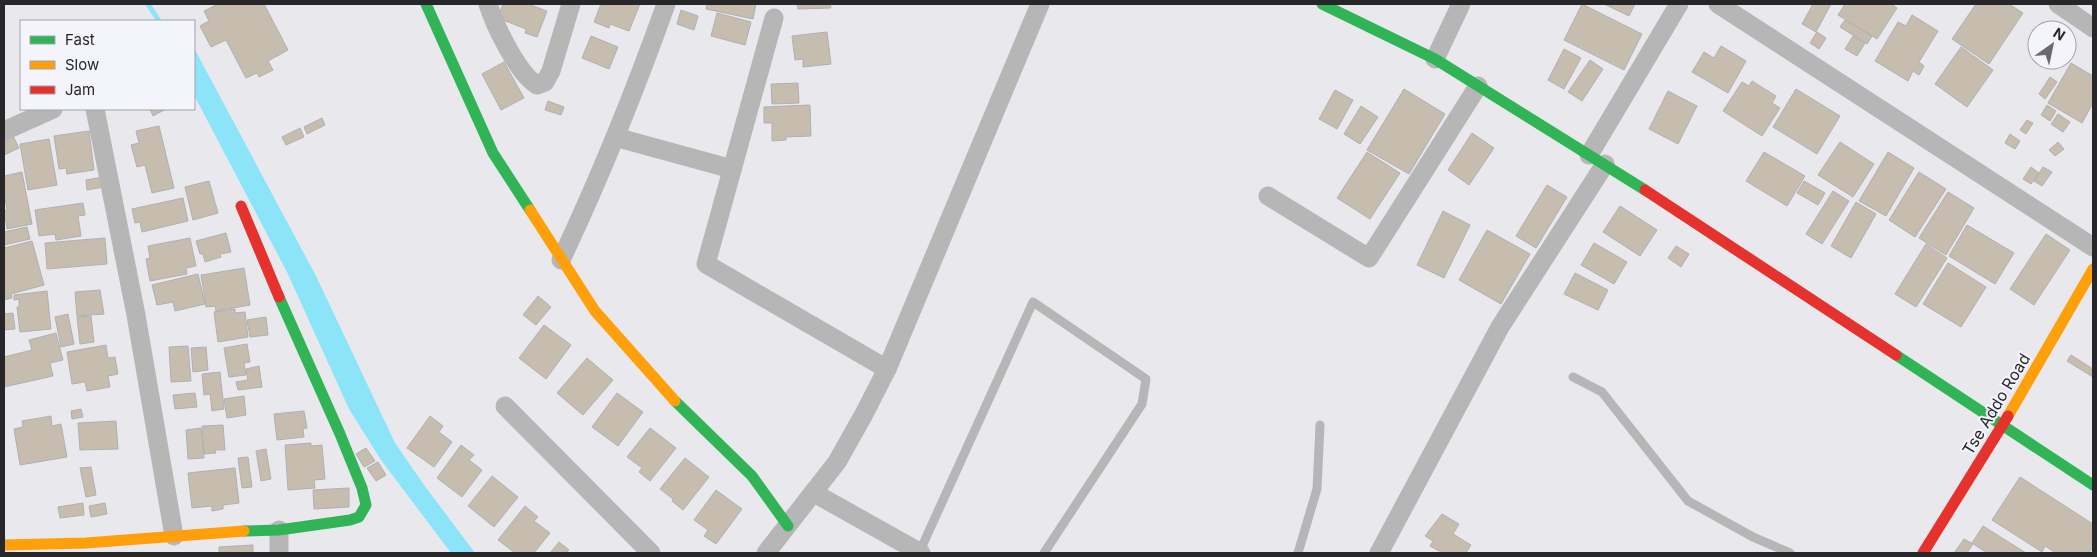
<svg xmlns="http://www.w3.org/2000/svg" width="2097" height="557" font-family="Inter,sans-serif">
<rect width="100%" height="100%" fill="#e8e8ed"/>
<!-- water -->
<polygon fill="#8ce4f9" points="194,48 316,276 395,443 424,485 475,553 451,553 381,460 349,409 287,272 194,95"/>
<g fill="none" stroke-linecap="round" stroke-linejoin="round">
<!-- stream -->
<polyline stroke="#8ce4f9" stroke-width="5" points="148,4 159,21"/>
</g>
<!-- building -->
<g fill="#c7bdaf" stroke="#b1b0b1">
<polygon points="218,4 264,4 288,50 268,61 273,70 259,77 257,73 246,78 226,40 211,47 200,26 209,21 204,11"/>
<polygon points="503,4 528,4 547,11 537,37 525,33 526,29 498,18"/>
<polygon points="601,4 640,4 629,31 610,24 609,28 594,22"/>
<polygon points="707,4 756,4 753,19 706,9"/>
<polygon points="797,4 830,4 831,8 798,9"/>
<polygon points="1582,4 1642,34 1624,70 1564,40"/>
<polygon points="1604,4 1635,4 1629,16"/>
<polygon points="1813,4 1831,4 1816,32 1802,24"/>
<polygon points="1845,4 1891,4 1897,8 1877,39 1838,15"/>
<polygon points="1976,4 2009,4 2023,13 1989,64 1952,39"/>
<polygon points="681,10 698,16 694,30 677,24"/>
<polygon points="717,13 751,22 745,45 711,36"/>
<polygon points="1912,15 1938,31 1919,62 1924,66 1919,75 1913,71 1908,81 1875,61 1898,22 1906,26"/>
<polygon points="1845,20 1872,36 1867,44 1840,27"/>
<polygon points="827,32 831,64 803,67 803,59 795,60 792,36"/>
<polygon points="1817,32 1826,38 1819,49 1810,43"/>
<polygon points="591,36 618,47 609,69 582,58"/>
<polygon points="1853,36 1865,43 1857,56 1845,49"/>
<polygon points="1721,46 1746,61 1728,93 1692,72 1704,52 1714,58"/>
<polygon points="1961,47 1993,70 1967,107 1935,84"/>
<polygon points="1564,49 1581,58 1564,89 1548,80"/>
<polygon points="1590,60 1603,69 1582,101 1568,92"/>
<polygon points="504,62 524,98 501,110 482,74"/>
<polygon points="2071,63 2093,76 2093,103 2082,123 2048,103"/>
<polygon points="2050,77 2057,82 2045,99 2039,94"/>
<polygon points="1752,81 1776,96 1772,103 1780,108 1762,136 1723,111 1742,82 1749,86"/>
<polygon points="798,83 799,103 772,104 771,84"/>
<polygon points="1404,89 1445,114 1409,174 1367,150"/>
<polygon points="1796,89 1840,116 1817,154 1773,127"/>
<polygon points="1335,90 1353,100 1337,129 1319,119"/>
<polygon points="1668,91 1697,106 1678,144 1649,129"/>
<polygon points="548,101 564,107 561,115 545,110"/>
<polygon points="810,105 811,136 786,137 786,140 772,141 772,123 764,123 764,107"/>
<polygon points="2047,105 2056,111 2050,121 2041,115"/>
<polygon points="1361,106 1378,117 1360,144 1344,134"/>
<polygon points="150,109 166,109 153,116"/>
<polygon points="2058,114 2070,122 2063,132 2051,124"/>
<polygon points="322,118 325,125 307,134 304,127"/>
<polygon points="2027,120 2033,123 2026,134 2020,130"/>
<polygon points="159,126 174,188 152,193 145,165 137,167 131,145 139,143 136,131"/>
<polygon points="300,128 304,137 286,145 282,137"/>
<polygon points="10,130 19,148 4,155 4,133"/>
<polygon points="89,131 94,170 67,174 66,168 59,169 54,136"/>
<polygon points="1472,133 1494,148 1469,185 1448,170"/>
<polygon points="2010,134 2020,141 2015,149 2005,143"/>
<polygon points="49,139 57,185 28,190 20,144"/>
<polygon points="1840,142 1874,164 1853,197 1818,175"/>
<polygon points="2058,142 2064,149 2055,156 2049,150"/>
<polygon points="1367,152 1400,173 1370,219 1337,198"/>
<polygon points="1764,152 1805,176 1787,206 1746,181"/>
<polygon points="1888,152 1914,168 1886,216 1859,201"/>
<polygon points="2031,167 2039,173 2031,184 2023,179"/>
<polygon points="2043,167 2052,172 2042,186 2034,181"/>
<polygon points="22,172 32,224 7,229 6,221 4,221 4,211 7,210 4,194 4,176"/>
<polygon points="1919,172 1946,189 1915,237 1889,220"/>
<polygon points="103,177 104,187 87,190 86,180"/>
<polygon points="209,181 218,213 193,220 185,187"/>
<polygon points="1804,181 1825,193 1818,205 1797,193"/>
<polygon points="1547,185 1567,197 1536,248 1516,236"/>
<polygon points="1833,191 1849,201 1822,244 1806,234"/>
<polygon points="1948,192 1974,208 1946,255 1919,238"/>
<polygon points="183,198 188,221 142,232 140,222 135,223 132,209"/>
<polygon points="1856,202 1876,214 1851,258 1831,246"/>
<polygon points="83,203 85,215 78,216 81,236 56,240 55,234 39,236 35,210"/>
<polygon points="1620,206 1657,230 1640,256 1603,232"/>
<polygon points="1443,211 1470,225 1444,278 1417,265"/>
<polygon points="1967,225 2014,253 1995,284 1949,256"/>
<polygon points="27,227 30,239 4,245 4,232"/>
<polygon points="1487,230 1530,254 1501,304 1459,280"/>
<polygon points="226,233 231,252 220,254 221,257 205,262 203,254 200,254 196,241"/>
<polygon points="2046,234 2070,250 2034,305 2010,289"/>
<polygon points="105,238 107,264 47,269 45,243"/>
<polygon points="190,238 196,266 186,268 187,274 150,281 146,259 150,258 148,246"/>
<polygon points="32,241 44,285 11,294 12,298 4,300 4,248"/>
<polygon points="1594,243 1627,262 1614,284 1581,265"/>
<polygon points="1926,244 1947,258 1916,307 1895,294"/>
<polygon points="1676,246 1689,254 1681,267 1668,258"/>
<polygon points="1948,263 1986,287 1961,327 1923,304"/>
<polygon points="244,268 250,305 216,311 215,306 206,307 201,275"/>
<polygon points="1575,273 1608,290 1598,310 1564,294"/>
<polygon points="198,274 205,304 175,311 173,302 157,305 152,285"/>
<polygon points="100,290 104,314 77,316 75,292"/>
<polygon points="47,291 51,329 20,332 17,307 19,307 19,299 14,300 14,295"/>
<polygon points="538,296 551,307 536,325 523,315"/>
<polygon points="235,309 235,313 245,312 248,337 218,342 214,312"/>
<polygon points="13,313 15,329 4,330 4,314"/>
<polygon points="68,314 74,344 61,347 55,317"/>
<polygon points="91,316 94,342 80,344 77,317"/>
<polygon points="266,317 268,335 250,337 247,320"/>
<polygon points="544,325 571,345 546,379 519,358"/>
<polygon points="56,333 63,360 50,363 53,376 4,387 4,357 32,350 29,340"/>
<polygon points="247,344 250,362 244,363 246,375 229,377 224,348"/>
<polygon points="106,345 108,358 115,357 118,374 108,376 110,387 87,391 85,382 72,384 67,352"/>
<polygon points="188,346 191,381 171,382 169,347"/>
<polygon points="206,347 208,370 193,372 191,348"/>
<polygon points="2071,355 2093,369 2093,377 2067,361"/>
<polygon points="587,358 613,380 583,415 557,393"/>
<polygon points="259,366 262,387 238,390 236,382 248,380 246,369"/>
<polygon points="220,372 224,409 212,411 210,394 204,395 202,374"/>
<polygon points="195,393 197,407 175,409 173,395"/>
<polygon points="617,393 643,412 618,446 592,427"/>
<polygon points="244,396 246,415 227,418 224,399"/>
<polygon points="81,409 83,417 72,419 71,411"/>
<polygon points="304,411 307,428 303,429 304,437 277,440 274,414"/>
<polygon points="51,416 52,426 61,424 67,457 20,465 14,429 23,427 22,421"/>
<polygon points="430,416 443,426 439,432 452,442 434,467 407,448"/>
<polygon points="116,421 118,449 80,450 78,423"/>
<polygon points="223,425 225,450 215,450 216,453 204,454 202,426"/>
<polygon points="201,428 204,458 188,459 186,430"/>
<polygon points="650,428 676,448 650,481 639,472 642,468 627,457"/>
<polygon points="311,443 311,446 322,445 325,479 314,480 315,488 288,490 285,445"/>
<polygon points="461,445 474,455 469,460 482,470 462,497 437,478"/>
<polygon points="366,448 375,461 364,467 356,454"/>
<polygon points="266,449 271,479 261,481 256,451"/>
<polygon points="248,457 252,487 242,488 238,458"/>
<polygon points="685,458 709,477 683,510 672,501 673,499 660,489"/>
<polygon points="378,462 386,475 376,481 367,468"/>
<polygon points="91,467 96,495 86,497 80,468"/>
<polygon points="235,468 239,503 223,505 223,509 212,511 212,506 192,508 188,473"/>
<polygon points="492,476 518,497 494,527 468,506"/>
<polygon points="2020,477 2093,524 2093,547 2089,553 2056,553 2045,546 2042,552 1992,520"/>
<polygon points="349,488 349,507 314,509 313,490"/>
<polygon points="716,490 742,509 716,544 704,536 708,530 694,520"/>
<polygon points="83,503 84,515 60,518 58,507"/>
<polygon points="105,503 107,514 91,517 89,506"/>
<polygon points="525,506 538,517 534,521 550,533 534,553 515,553 498,540"/>
<polygon points="1442,514 1459,524 1453,534 1471,545 1466,553 1443,553 1430,546 1433,541 1425,536"/>
<polygon points="1983,526 2026,553 1987,553 1972,543"/>
<polygon points="1964,539 1973,544 1967,553 1954,553"/>
<polygon points="559,542 569,550 566,553 550,553"/>
<polygon points="253,545 253,553 219,553 219,547"/>
</g>
<g fill="none" stroke-linecap="round" stroke-linejoin="round">
<!-- lane -->
<g stroke="#b7b6b7" stroke-width="9">
<polyline points="1573,377 1602,392 1688,501 1753,537 1790,553"/>
<polyline points="919,553 1033,302 1146,379 1142,404 1044,553"/>
<polyline points="1298,553 1317,489 1320,425"/>
</g>
<!-- street -->
<g stroke="#b7b6b7" stroke-width="19">
<path d="M488,4C495,26 518,74 537,85L545,82L551,71L571,4"/>
<polyline points="1718,4 2093,247"/>
<polyline points="2058,4 2093,28"/>
<polyline points="774,18 706,264 887,369"/>
<polyline points="1435,59 1461,4"/>
<polyline points="95,109 136,315 174,536"/>
<polyline points="4,131 53,109"/>
<polyline points="615,137 732,169"/>
<polyline points="1589,155 1679,4"/>
<polyline points="1268,196 1369,258 1478,86"/>
<path d="M561,260C600,177 635,91 666,4"/>
<polyline points="505,406 651,553"/>
<polyline points="814,493 921,553"/>
<polyline points="279,530 279,553"/>
<polyline points="766,553 837,462 864,414 887,369 1040,4"/>
<polyline points="1379,553 1500,327 1605,164"/>
</g>
<!-- fast -->
<g stroke="#30b455" stroke-width="11">
<polyline points="426,4 493,153 530,210"/>
<polyline points="1322,4 1435,59 1645,190"/>
<polyline points="1896,355 2093,485"/>
<polyline points="675,401 752,476 788,526"/>
<polyline points="244,531 279,530 350,520 359,517 366,505 362,488 340,434 279,297"/>
</g>
<!-- slow -->
<g stroke="#ff9f0a" stroke-width="11">
<polyline points="530,210 595,311 675,401"/>
<polyline points="2008,416 2093,269"/>
<polyline points="4,545 86,543 244,531"/>
</g>
<!-- jam -->
<g stroke="#e5322d" stroke-width="11">
<polyline points="1645,190 1896,355"/>
<polyline points="241,206 279,297"/>
<polyline points="1923,553 2008,416"/>
</g>
</g>
<g text-anchor="middle" stroke-width="4" stroke-linejoin="round" paint-order="stroke">
<!-- street labels -->
<g font-size="16" fill="#27272a" stroke="#f4f4fc">
<text transform="translate(1996 404) rotate(-59)" y="6">Tse Addo Road</text>
</g>
</g>
<!-- border -->
<rect width="2097" height="557" fill="none" stroke="#27272a" stroke-width="10"/>
<!-- legend -->
<rect x="20" y="20" width="175" height="90" fill="#f4f4fc" stroke="#a2a2a8"/>
<rect x="30" y="36" width="25" height="8" fill="#30b455" stroke="#a2a2a8"/>
<text x="65" y="45" font-size="15" fill="#27272a">Fast</text>
<rect x="30" y="61" width="25" height="8" fill="#ff9f0a" stroke="#a2a2a8"/>
<text x="65" y="70" font-size="15" fill="#27272a">Slow</text>
<rect x="30" y="86" width="25" height="8" fill="#e5322d" stroke="#a2a2a8"/>
<text x="65" y="95" font-size="15" fill="#27272a">Jam</text>
<!-- north arrow -->
<g transform="translate(2052 45) rotate(33)"><circle r="24" fill="#f4f4fc" stroke="#a2a2a8"/>
<path d="M0-4L9 19L0 12L-9 19Z" fill="#6b6b6e"/>
<text y="-8" font-size="14" font-weight="bold" text-anchor="middle" fill="#27272a">N</text>
</g>
</svg>
